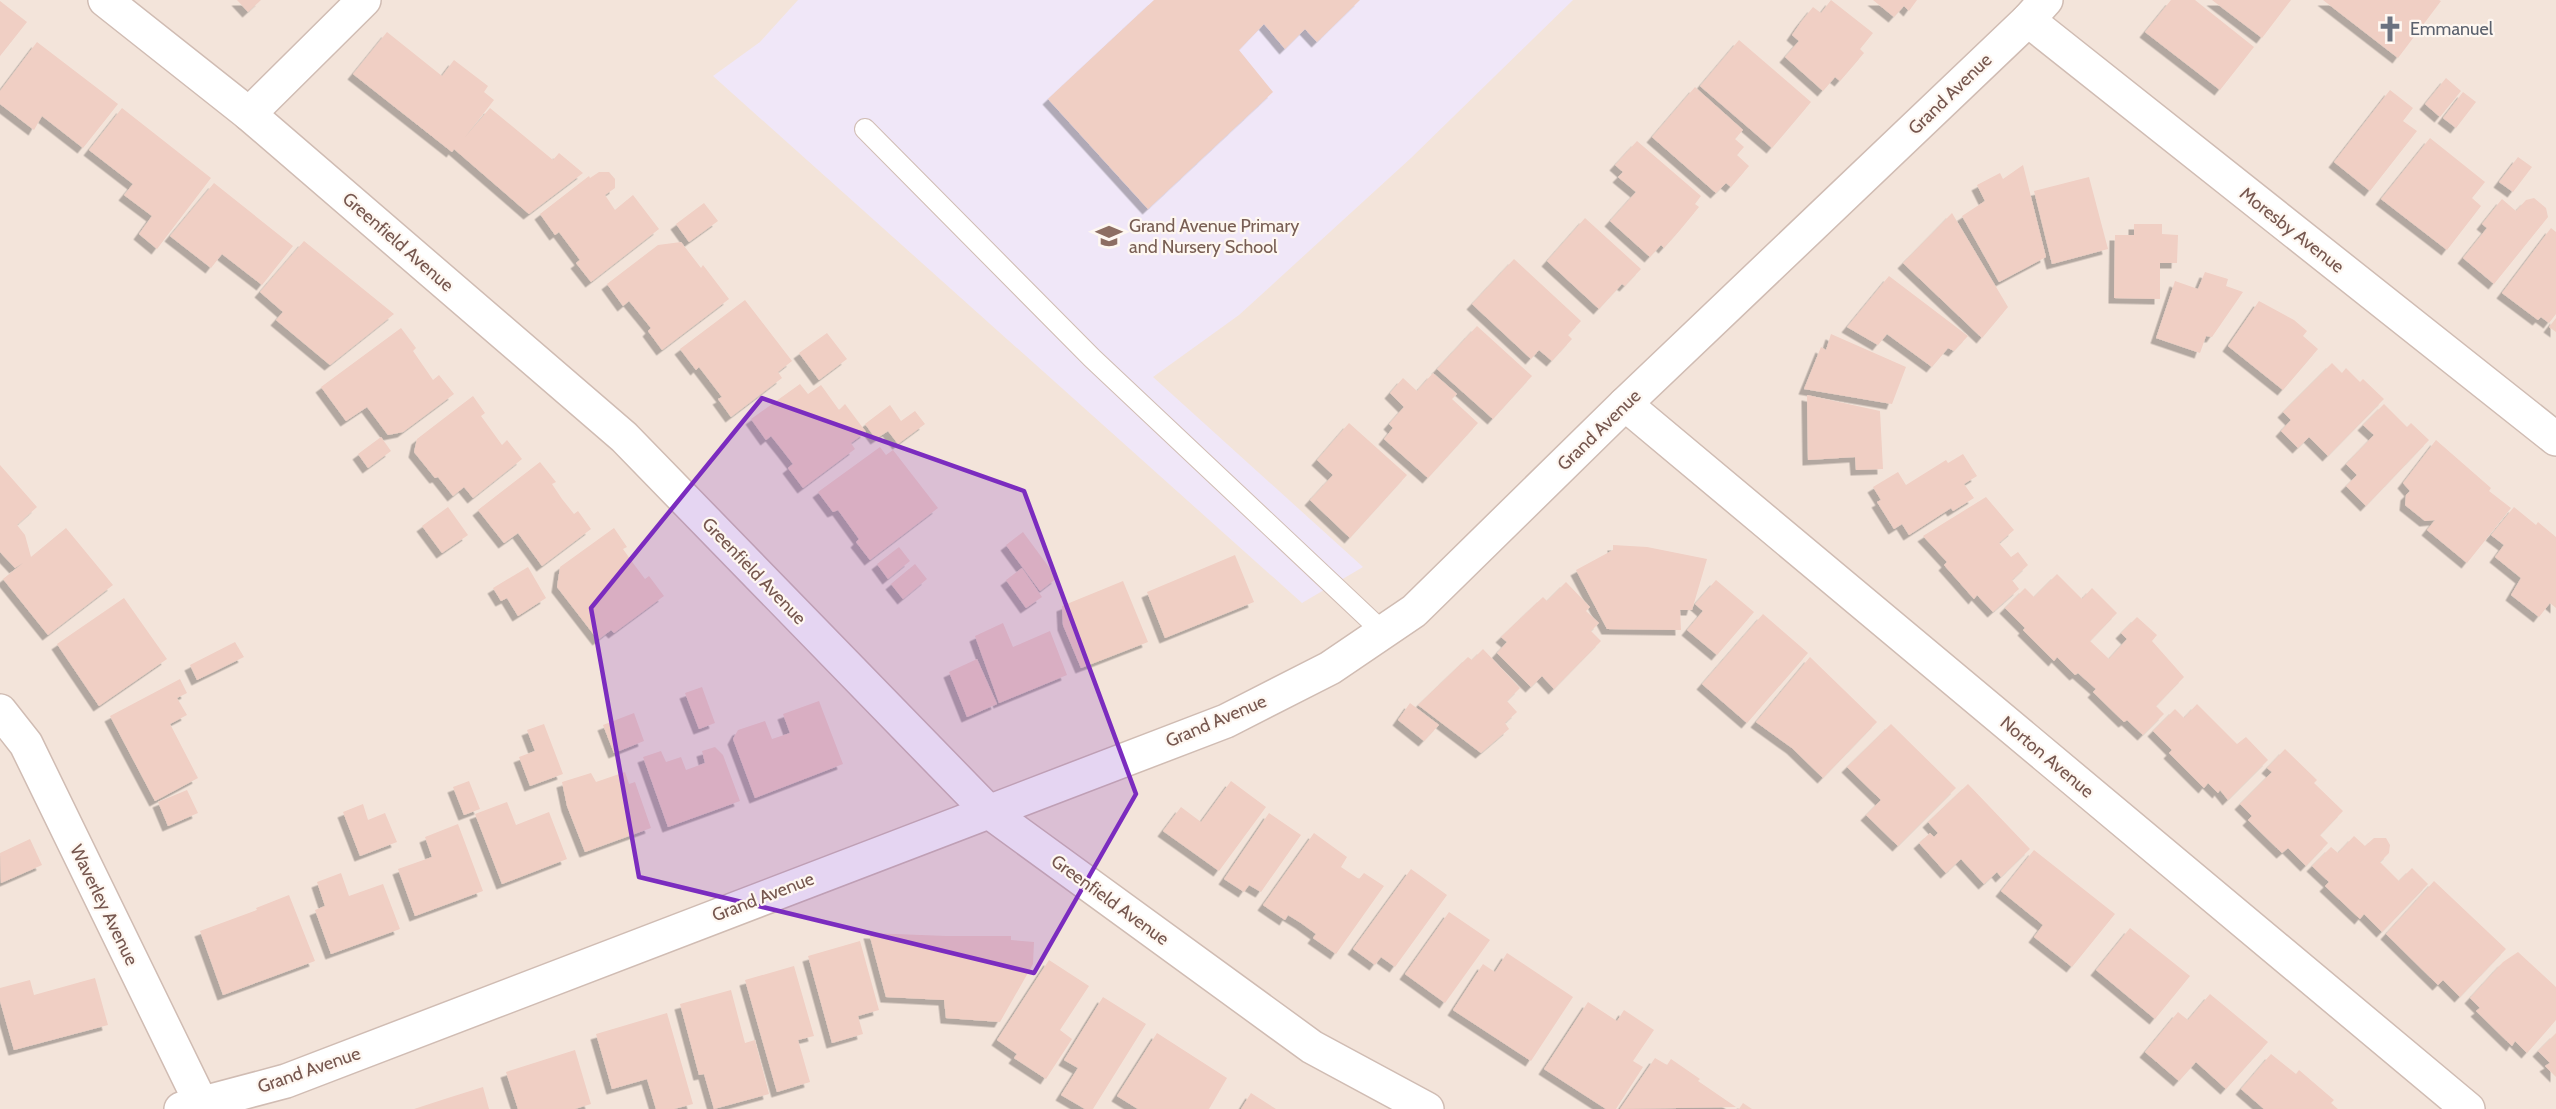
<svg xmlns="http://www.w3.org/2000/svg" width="2556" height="1109" font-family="Cabin,sans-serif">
<defs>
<filter id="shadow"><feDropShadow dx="-5.5" dy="5.5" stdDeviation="0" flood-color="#0004"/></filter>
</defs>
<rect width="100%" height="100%" fill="#fcf3eb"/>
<!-- residential -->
<rect fill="#f3e4da" x="0" y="0" width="2556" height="1109"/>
<!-- education -->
<polygon fill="#f0e7f8" points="798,0 1573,0 1411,158 1239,315 1153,377 1363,567 1302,603 713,76 760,42"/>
<!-- building -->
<g fill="#f0cfc4" filter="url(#shadow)">
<polygon points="237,0 261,0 248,12"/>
<polygon points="1154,0 1360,0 1317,42 1305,29 1285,49 1264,24 1239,50 1273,92 1148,209 1048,99"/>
<polygon points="1831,0 1873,33 1860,49 1864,53 1853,66 1840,81 1835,77 1823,91 1785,57 1799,41 1792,35 1801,22 1813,7 1821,13"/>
<polygon points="1873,0 1917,0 1909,11 1904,6 1894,17"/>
<polygon points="2171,0 2195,0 2254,47 2220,90 2145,32"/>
<polygon points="2212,0 2291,0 2262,38"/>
<polygon points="2323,0 2439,0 2441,1 2398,58"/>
<polygon points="0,1 27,22 0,56"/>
<polygon points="387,32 442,76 454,60 488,86 484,92 494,100 465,137 490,108 553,160 559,153 583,173 529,214 454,149 452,152 353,74"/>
<polygon points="1739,40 1811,102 1772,148 1700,86"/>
<polygon points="37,42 118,104 83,148 42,116 34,130 0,104 0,91"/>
<polygon points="2446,78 2461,91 2440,117 2425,104"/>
<polygon points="1695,87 1743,130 1735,139 1744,147 1737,155 1749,166 1731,187 1726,183 1716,193 1652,137"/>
<polygon points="2390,90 2413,108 2403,121 2417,131 2370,191 2334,162"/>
<polygon points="2463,92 2476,102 2456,128 2443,118"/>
<polygon points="122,108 211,178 157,249 139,234 152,216 124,195 133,184 89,150"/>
<polygon points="2430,138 2485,182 2472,198 2481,206 2447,250 2381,199"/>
<polygon points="1637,141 1701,196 1695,204 1699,207 1680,230 1664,248 1661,245 1650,257 1610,221 1636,192 1618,177 1623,172 1615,165"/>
<polygon points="2518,157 2532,167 2513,192 2499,182"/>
<polygon points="2023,165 2046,257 1999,282 1962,216 1985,201 1977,185 2000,173 2003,179"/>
<polygon points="599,172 609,172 615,179 615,188 605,195 615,210 633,195 659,229 591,282 576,263 580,260 559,232 555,235 540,214 589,176 590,178"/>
<polygon points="2089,177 2108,249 2052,264 2034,191"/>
<polygon points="214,183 293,246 262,285 222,254 211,268 170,236"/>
<polygon points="2534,198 2546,208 2548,217 2494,284 2463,258 2487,228 2482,224 2502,199 2516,211 2526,200"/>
<polygon points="704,203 718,221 689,242 676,224"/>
<polygon points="1952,213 2008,307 1982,338 1903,263"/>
<polygon points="1585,218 1641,269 1625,286 1622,284 1599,309 1547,261"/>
<polygon points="2134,224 2162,224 2162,234 2178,235 2177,263 2160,263 2160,299 2114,298 2115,235 2134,235"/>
<polygon points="2551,228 2556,232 2556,314 2549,323 2541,317 2538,320 2502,293"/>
<polygon points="304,241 394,314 330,365 276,320 283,312 260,292"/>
<polygon points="681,242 701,268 703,265 729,299 662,350 648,331 651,328 629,301 623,306 607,284 658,245"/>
<polygon points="1514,259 1581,321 1568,335 1572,339 1552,361 1539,350 1531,359 1472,304"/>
<polygon points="2205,272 2228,279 2226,286 2243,292 2212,337 2206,336 2200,353 2156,338 2175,281 2198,289"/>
<polygon points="1889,276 1968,336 1954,351 1948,348 1932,367 1887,334 1878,345 1847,327"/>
<polygon points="745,300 792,361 778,372 782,378 731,417 718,399 722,397 699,367 696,370 680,349"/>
<polygon points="2259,301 2294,320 2307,331 2303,336 2318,349 2283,390 2228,346"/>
<polygon points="2556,318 2556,332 2549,327"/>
<polygon points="1477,326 1532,376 1493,419 1437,369"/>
<polygon points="401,328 416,348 413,351 433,380 439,375 454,394 403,432 388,435 367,407 346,421 321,387"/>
<polygon points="827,333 847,359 819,380 799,353"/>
<polygon points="1831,334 1906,367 1892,404 1804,389 1821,347 1826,350"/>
<polygon points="2332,363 2342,373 2346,368 2360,382 2363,379 2384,399 2328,456 2309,437 2298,448 2281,431 2291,420 2283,412"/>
<polygon points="1433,373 1457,394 1452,399 1478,423 1428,478 1384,439 1393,428 1389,424 1404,407 1390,393 1403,378 1417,391"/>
<polygon points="800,384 808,394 821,385 839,410 845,404 866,432 851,443 855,449 803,488 788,468 793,464 783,451 771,436 766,440 751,419"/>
<polygon points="1807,395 1880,411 1883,469 1856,470 1855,457 1808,460"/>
<polygon points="473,396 485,413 481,416 502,445 507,440 522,459 473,498 464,487 453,496 438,477 435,478 414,452 417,439"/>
<polygon points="2384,404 2407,427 2411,423 2429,440 2366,506 2346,486 2357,475 2346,464 2374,435 2363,425"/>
<polygon points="890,405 901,421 915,411 925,424 898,444 888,431 876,439 865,424"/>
<polygon points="1349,423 1407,475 1350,538 1310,500 1333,475 1317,460"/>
<polygon points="381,437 391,451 368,468 358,454"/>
<polygon points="2436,440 2491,488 2489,491 2511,508 2467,563 2427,530 2435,520 2425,521 2405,505 2406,495 2410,491 2403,483"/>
<polygon points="880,447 886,455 893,450 938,508 870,560 856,542 859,539 838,510 833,512 818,492"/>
<polygon points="1963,454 1977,476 1964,484 1974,498 1953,511 1951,508 1909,535 1902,524 1894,529 1877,502 1881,500 1873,487 1898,472 1906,485 1946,460 1948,463"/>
<polygon points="540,462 556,482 552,484 562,499 574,514 578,511 591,529 542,566 518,533 504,543 478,510"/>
<polygon points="0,465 37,507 17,525 25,535 31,557 66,528 113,585 48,635 3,579 23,563 15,568 0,552"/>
<polygon points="1986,497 2014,530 1999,543 2011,557 2018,552 2028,565 2012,580 2019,589 1993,612 1977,595 1974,599 1944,565 1947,562 1923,536"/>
<polygon points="448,507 468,535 442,553 422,526"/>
<polygon points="2514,507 2536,525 2538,522 2556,537 2556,608 2550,603 2539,617 2511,595 2521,578 2495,557 2504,545 2491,535"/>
<polygon points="614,528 627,547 623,549 633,563 645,579 649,576 664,596 614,633 611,630 598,640 557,587 560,567"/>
<polygon points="1023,532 1057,578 1040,591 1006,545"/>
<polygon points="1613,545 1647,547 1707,559 1692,610 1680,610 1681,630 1607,629 1576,570 1613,550"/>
<polygon points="899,547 910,561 888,579 877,564"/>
<polygon points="1235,555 1254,602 1165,638 1147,592"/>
<polygon points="915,564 927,579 903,599 891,584"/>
<polygon points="528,567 546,598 518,616 507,598 501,601 493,588"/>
<polygon points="1022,568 1042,597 1026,608 1006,580"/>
<polygon points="2057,574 2082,599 2092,588 2117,613 2090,641 2109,659 2127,639 2121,633 2137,617 2157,635 2152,641 2184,677 2156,706 2164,714 2143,735 2127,720 2124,722 2093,692 2096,689 2078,673 2075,675 2057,657 2054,661 2023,630 2025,628 2005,608 2025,588 2034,597"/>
<polygon points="1716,580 1754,612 1717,655 1687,630 1703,611 1695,604"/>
<polygon points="1123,581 1148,642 1081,668 1063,625 1062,606"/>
<polygon points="1566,582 1590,607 1586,611 1599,623 1591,631 1601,641 1554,689 1542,676 1531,687 1497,653 1507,642 1501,637 1543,597 1547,601"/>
<polygon points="124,598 167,659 99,706 57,644"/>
<polygon points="1763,614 1808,653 1747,723 1702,684"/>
<polygon points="1003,623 1013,647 1050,631 1067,675 999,703 975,636"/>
<polygon points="235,642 244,657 197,680 190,665"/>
<polygon points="1483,649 1520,688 1507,701 1517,712 1505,723 1509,729 1481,753 1418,705 1468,657 1472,660"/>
<polygon points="1810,657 1877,722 1823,778 1792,748 1756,722"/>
<polygon points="977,659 997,704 967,717 949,672"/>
<polygon points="180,679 187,693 177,698 187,715 170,724 198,778 155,801 110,716"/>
<polygon points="702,687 715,723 699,729 685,693"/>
<polygon points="819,701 843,764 755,798 733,739 738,730 765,721 772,739 790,733 783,714"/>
<polygon points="1410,703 1439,725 1424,741 1398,720"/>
<polygon points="2197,704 2237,744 2246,737 2268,760 2228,800 2220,790 2218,793 2208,783 2204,788 2169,753 2172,750 2153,731 2175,709 2184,718"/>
<polygon points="634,713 644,741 614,753 603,725"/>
<polygon points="544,724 563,774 530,786 519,757 535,751 527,730"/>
<polygon points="1891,724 1956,788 1898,846 1866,815 1881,800 1847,767"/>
<polygon points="715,747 723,755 740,801 668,827 643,757 661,751 666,762 681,757 686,770 705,763 702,751"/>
<polygon points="2285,749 2317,780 2314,783 2343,811 2320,835 2328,843 2306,866 2288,848 2282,853 2248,820 2252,816 2240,804 2272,772 2267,768"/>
<polygon points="625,772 629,784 635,782 651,828 585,852 567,806 562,782 591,773 596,782"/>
<polygon points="469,781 480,809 464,815 453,787"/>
<polygon points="1231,781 1266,807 1219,871 1163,831 1181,807 1201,822"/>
<polygon points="1968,784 2030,849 2001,877 1997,872 1984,884 1961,859 1946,873 1919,843 1930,833 1934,837 1938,833 1928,822"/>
<polygon points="187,790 198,813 168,826 158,802"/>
<polygon points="507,802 516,825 549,812 567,859 502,884 475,814"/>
<polygon points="363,804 368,820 385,813 397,842 360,856 343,812"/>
<polygon points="1269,813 1301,835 1261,892 1249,885 1244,892 1224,879"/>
<polygon points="458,824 483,891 415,916 398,869 432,857 425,837"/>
<polygon points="1314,833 1347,857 1341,867 1359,879 1364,873 1384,886 1336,954 1313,938 1316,934 1301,923 1288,915 1285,920 1263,905"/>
<polygon points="2354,836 2365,846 2374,838 2386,838 2390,845 2389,853 2380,862 2399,881 2412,868 2428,884 2382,932 2364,914 2360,919 2325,886 2329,882 2312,866 2331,847 2338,853"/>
<polygon points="30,839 42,865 1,883 0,853"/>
<polygon points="2034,850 2115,914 2072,967 2034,937 2043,925 2001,891"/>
<polygon points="1411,869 1447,895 1395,967 1381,957 1375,965 1353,949"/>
<polygon points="341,873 349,896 383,884 400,929 331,954 315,910 325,906 317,882"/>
<polygon points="2434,881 2506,949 2460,997 2443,980 2438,985 2386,934"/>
<polygon points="289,895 315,961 223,995 200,931 257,910 256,908"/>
<polygon points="1449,912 1490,940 1445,1003 1405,974"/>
<polygon points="2130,928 2190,976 2155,1019 2096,970"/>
<polygon points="869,933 947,936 1011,936 1011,940 1034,942 1033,964 1000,1022 946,1018 944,1000 886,997"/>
<polygon points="860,941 879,1010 858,1016 863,1034 832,1043 808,956"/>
<polygon points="2518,952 2556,987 2556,1020 2527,1053 2515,1041 2512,1046 2476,1011 2480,1008 2470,998 2503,962"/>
<polygon points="1507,953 1573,997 1531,1061 1453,1010 1483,964 1495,972"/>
<polygon points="1049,960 1089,986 1060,1030 1072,1039 1046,1079 1014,1058 1017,1054 997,1040"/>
<polygon points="794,966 814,1036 798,1040 810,1082 777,1092 745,980"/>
<polygon points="95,978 108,1025 14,1050 0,1001 0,988 30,980 34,995"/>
<polygon points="731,990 745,1043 755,1040 769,1094 714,1109 704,1074 699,1075 680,1004"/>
<polygon points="2210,994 2268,1042 2226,1089 2196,1062 2179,1081 2145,1052 2178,1012 2188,1020"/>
<polygon points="1103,997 1146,1024 1093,1109 1085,1109 1061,1095 1078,1068 1064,1060"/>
<polygon points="1588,1002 1617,1021 1624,1010 1654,1030 1633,1061 1643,1067 1616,1109 1606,1109 1544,1069"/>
<polygon points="667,1013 693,1104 674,1109 656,1109 647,1079 612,1089 596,1034"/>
<polygon points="1157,1033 1227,1078 1209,1109 1138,1109 1117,1096"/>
<polygon points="2556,1033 2556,1077 2545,1066 2550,1063 2538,1051"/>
<polygon points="575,1050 591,1104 575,1109 518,1109 506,1072"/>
<polygon points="2271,1054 2296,1074 2299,1070 2334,1100 2331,1103 2338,1109 2264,1109 2241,1089"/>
<polygon points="1655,1058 1667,1065 1671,1059 1700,1079 1698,1081 1736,1107 1620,1109"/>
<polygon points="483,1087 489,1109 414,1109 451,1097"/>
<polygon points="1251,1093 1276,1109 1241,1109"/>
<polygon points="1743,1103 1752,1109 1739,1109"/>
</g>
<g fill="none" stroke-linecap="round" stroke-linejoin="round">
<!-- service casing -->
<g stroke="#d0bcb3" stroke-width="22">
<polyline id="service" points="865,129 1092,358 1383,632"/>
</g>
<!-- minor casing -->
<g stroke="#d0bcb3" stroke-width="36">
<g id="minor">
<polyline points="105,0 249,114 624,437 988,811 1312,1047 1427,1109"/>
<polyline points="2028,20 2556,439"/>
<polyline points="249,114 364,0"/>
<polyline points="1625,404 2468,1109"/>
<polyline points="0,711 26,744 201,1103"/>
<polyline points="181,1109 286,1081 1226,721 1330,668 1414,611 1625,404 2028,20 2046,0"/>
</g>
</g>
<!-- service -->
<use href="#service" stroke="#fff" stroke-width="20"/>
<!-- minor -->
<use href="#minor" stroke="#fff" stroke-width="33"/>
</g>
<!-- marked area -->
<path fill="#7b2cbf" fill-opacity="0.2" stroke="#7b2cbf" stroke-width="4.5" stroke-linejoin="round" d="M762,398L1024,491L1136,794L1034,973L639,877L591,608Z"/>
<!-- icons -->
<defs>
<g id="church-bare" transform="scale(2.07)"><path d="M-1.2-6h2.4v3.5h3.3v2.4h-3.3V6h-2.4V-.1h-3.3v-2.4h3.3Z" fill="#6b7280" stroke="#fef7f1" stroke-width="2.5" paint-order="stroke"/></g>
<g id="school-bare" transform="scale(2.07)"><path d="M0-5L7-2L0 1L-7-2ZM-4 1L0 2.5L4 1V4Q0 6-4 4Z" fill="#8d6e63" stroke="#fef7f1" stroke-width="2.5" paint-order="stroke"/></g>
</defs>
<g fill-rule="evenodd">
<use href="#church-bare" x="2390" y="29"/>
<use href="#school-bare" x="1109" y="236"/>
</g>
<g text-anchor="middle" stroke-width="4.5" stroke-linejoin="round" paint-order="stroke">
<!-- worship labels -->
<g font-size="18" fill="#5b616d" stroke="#fef7f1" text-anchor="start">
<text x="2410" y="35">Emmanuel</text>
</g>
<!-- street labels -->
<g font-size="18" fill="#76574f" stroke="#fef7f1">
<text transform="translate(1950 94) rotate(-44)" y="6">Grand Avenue</text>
<text transform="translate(2292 230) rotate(38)" y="6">Moresby Avenue</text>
<text transform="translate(398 242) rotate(41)" y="6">Greenfield Avenue</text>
<text transform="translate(1599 430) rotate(-44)" y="6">Grand Avenue</text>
<text transform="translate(754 571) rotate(46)" y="6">Greenfield Avenue</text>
<text transform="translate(1216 721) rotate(-23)" y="6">Grand Avenue</text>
<text transform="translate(2047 757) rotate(40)" y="6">Norton Avenue</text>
<text transform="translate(763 897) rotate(-21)" y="6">Grand Avenue</text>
<text transform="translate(1110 900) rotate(36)" y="6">Greenfield Avenue</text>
<text transform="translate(104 905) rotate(64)" y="6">Waverley Avenue</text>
<text transform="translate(309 1070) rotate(-19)" y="6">Grand Avenue</text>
</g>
<!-- education labels -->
<g font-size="18" fill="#785e54" stroke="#fef7f1" text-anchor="start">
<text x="1129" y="232">Grand Avenue Primary<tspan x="1129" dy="21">and Nursery School</tspan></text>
</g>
</g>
</svg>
